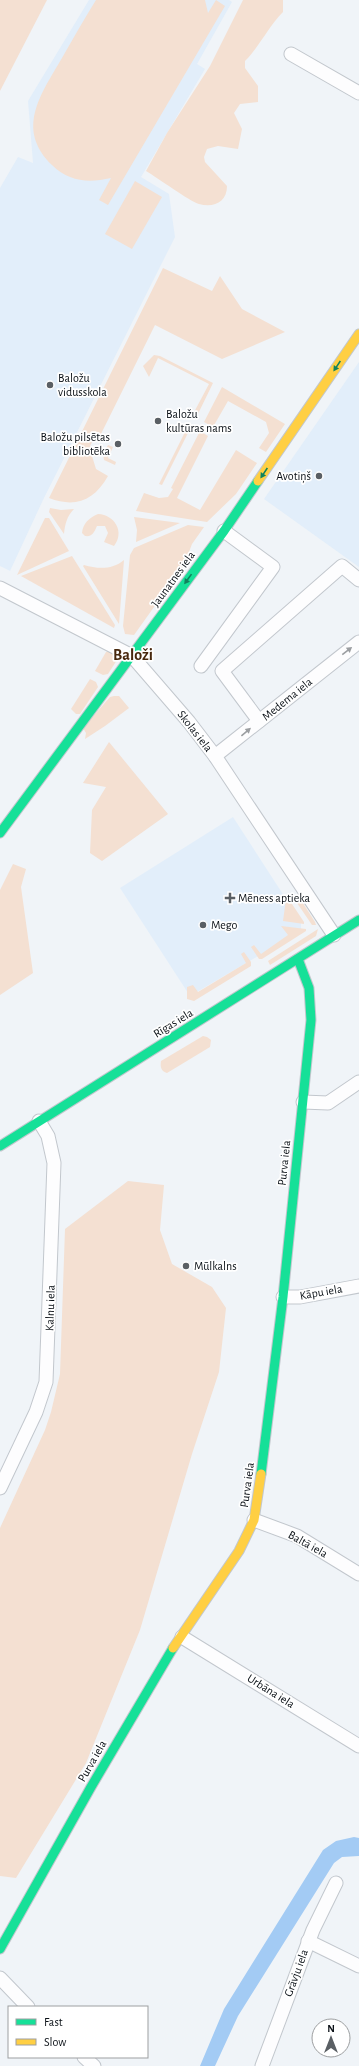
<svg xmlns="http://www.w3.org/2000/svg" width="359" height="2066" font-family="'Alegreya Sans',sans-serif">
<rect width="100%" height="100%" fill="#f0f4f8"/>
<!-- built -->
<g fill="#e2eefa">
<polygon points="89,0 229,0 232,2 197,64 205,69 141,177 169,194 175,237 43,500 10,571 0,566 0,188 18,157 33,163 28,101"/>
<polygon points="359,362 359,567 264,499"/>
<polygon points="233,817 301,922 301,931 190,996 120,888"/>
</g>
<!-- green -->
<g fill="#f4e0d2">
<polygon points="0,0 47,0 0,91"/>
<path d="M96,0H205L208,13L216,0L225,6L108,205L99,200L111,178C89,183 69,182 52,165C15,129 41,94 62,58C73,39 84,19 96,0Z"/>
<path d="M243,0H283V12C268,27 260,46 245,61V68L258,86V102L240,104L234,113L242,129L238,149L218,146L207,149L204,157L205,162L227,186C227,202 214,208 199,204C189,201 158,178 146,171L167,133L210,66Z"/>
<polygon points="135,181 162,197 132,249 105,234"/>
<path d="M163,268L212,291L220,276L242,309L285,332L222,359L155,325L98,440L94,438L90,446L95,448L92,456L96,469L108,476C94,501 75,508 49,498Z"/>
<polygon points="154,355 160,356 213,383 196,418 192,416 209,384 158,358 149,377 143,366"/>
<polygon points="222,387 285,424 266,452 259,448 269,433 266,422 228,401 213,427 204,422"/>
<polygon points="189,424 192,425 162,485 159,484"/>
<polygon points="200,431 208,436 177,498 200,510 236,450 257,463 236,494 207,522 136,511 144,493 159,498 168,497 173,489 171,488"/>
<polygon points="108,445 113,447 108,458 116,462 115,465 104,460 103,454"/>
<path d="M50,508L61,510L74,509C67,516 65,524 64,534L49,512Z"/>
<path d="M98,514C115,515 125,532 114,546L104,542L108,533L105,526H97C94,532 93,537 85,536L82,533C83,523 89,518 98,514Z"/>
<polygon points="134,517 180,523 136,542 137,530"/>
<polygon points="45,518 49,518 69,551 17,575"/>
<polygon points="188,525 204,527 192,544 184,565 134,635 125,634 123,626 130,555 134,548"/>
<polygon points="72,556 115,625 114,628 21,576"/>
<path d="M124,560L119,624L83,566L84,565C98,569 112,570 124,560Z"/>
<polygon points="109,651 116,655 117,660 108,674 103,675 95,671 106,652"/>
<polygon points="90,679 96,682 98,687 80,714 76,714 71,709"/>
<polygon points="114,696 119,696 129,708 105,726 85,739 86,733 83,728 110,697"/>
<polygon points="109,742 168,814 102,861 90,853 92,810 106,787 83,783"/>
<polygon points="13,864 26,869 21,887 33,973 0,995 0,890"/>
<polygon points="299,897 315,922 316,925 312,925 295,900"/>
<polygon points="288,898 304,922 304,924 283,921 286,899"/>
<polygon points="281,926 306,929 306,931 262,959 259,959 251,947 254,945 261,954 288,935"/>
<polygon points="318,929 316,936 270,965 268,961"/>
<polygon points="244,952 251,962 251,966 194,1001 187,999 187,987 193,985 198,992 246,963 241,954"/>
<path d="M203,1036L207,1037L211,1040L210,1047L167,1073C161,1071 160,1067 161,1061Z"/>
<polygon points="128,1181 164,1185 160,1230 172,1264 212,1287 226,1308 219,1372 192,1454 140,1630 86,1763 16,1878 0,1876 0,1528 45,1430 51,1412 60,1374 65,1229"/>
</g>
<!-- water -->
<polygon fill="#a3cbf4" points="354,1837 359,1838 359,1856 342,1857 334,1863 238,2016 215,2066 200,2066 224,2009 323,1850 336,1841"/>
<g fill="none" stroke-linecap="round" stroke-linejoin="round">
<!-- street casing -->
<g stroke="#c2c7cd" stroke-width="15">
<g id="street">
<polyline points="291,54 359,93"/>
<polyline points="0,588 132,656 189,722 215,756 334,935"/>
<polyline points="201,666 273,567 224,531"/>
<polyline points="259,721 222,671 342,566 359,580"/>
<polyline points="215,756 359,642"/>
<polyline points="303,1102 328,1103 359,1082"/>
<polyline points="283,1297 300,1297 359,1286"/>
<polyline points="0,1488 36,1412 46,1382 54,1163 48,1136 39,1121"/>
<polyline points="254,1520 297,1536 359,1574"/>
<polyline points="182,1637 359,1746"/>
<polyline points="308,1941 359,1966"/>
<polyline points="0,1978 28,2007"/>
<polyline points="84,2057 94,2066"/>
<polyline points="262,2066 313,1930 336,1883"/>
</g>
</g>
<!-- fast casing -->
<g stroke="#c2c7cd" stroke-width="11">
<g id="fast">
<polyline points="0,833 224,531 258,481"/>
<polyline points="0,1146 359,920"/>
<polyline points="261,1474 283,1297 311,1020 309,988 298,959"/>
<polyline points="0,1949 91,1787 173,1648"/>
</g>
</g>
<!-- slow casing -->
<g stroke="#c2c7cd" stroke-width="11">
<g id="slow">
<polyline points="258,481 359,334"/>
<polyline points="173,1648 239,1551 254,1520 261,1474"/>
</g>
</g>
<!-- street -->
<use href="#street" stroke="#fdfdfe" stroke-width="13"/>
<!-- fast -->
<use href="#fast" stroke="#16e098" stroke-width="9"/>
<!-- slow -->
<use href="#slow" stroke="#ffcf43" stroke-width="9"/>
</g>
<!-- one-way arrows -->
<defs><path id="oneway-solid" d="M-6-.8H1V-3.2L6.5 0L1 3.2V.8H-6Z"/></defs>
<g fill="#10825d">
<use href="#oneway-solid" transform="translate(337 366) rotate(124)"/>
<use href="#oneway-solid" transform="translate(264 473) rotate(124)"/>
<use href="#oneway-solid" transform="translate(188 579) rotate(126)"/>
</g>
<g fill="#9b9ea1">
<use href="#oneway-solid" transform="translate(347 651) rotate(-38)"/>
<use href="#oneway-solid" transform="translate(246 732) rotate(-40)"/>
</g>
<!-- markers -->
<g fill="#5a5f64" stroke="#fff" stroke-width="1.5">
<circle cx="50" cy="385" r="4"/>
<circle cx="158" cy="421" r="4"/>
<circle cx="118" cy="444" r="4"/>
<circle cx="319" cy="476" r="4"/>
<path d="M228 892h4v4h4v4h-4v4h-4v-4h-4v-4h4z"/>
<circle cx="203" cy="925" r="4"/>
<circle cx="186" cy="1266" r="4"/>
</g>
<g text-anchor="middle" stroke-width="3.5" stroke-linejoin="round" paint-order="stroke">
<!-- poi labels -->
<g font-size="12" fill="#090f15" stroke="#fff" text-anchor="start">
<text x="58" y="382">Baložu<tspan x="58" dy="14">vidusskola</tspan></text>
<text x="166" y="418">Baložu<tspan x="166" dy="14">kultūras nams</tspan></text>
<text x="110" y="441" text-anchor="end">Baložu pilsētas<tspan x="110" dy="14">bibliotēka</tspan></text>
<text x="311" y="480" text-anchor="end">Avotiņš</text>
<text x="238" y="902">Mēness aptieka</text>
<text x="211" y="929">Mego</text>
<text x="194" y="1270">Mūlkalns</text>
</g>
<!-- street labels -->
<g font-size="12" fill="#090f15" stroke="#fff">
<text transform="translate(173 579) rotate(-54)" y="4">Jaunatnes iela</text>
<text transform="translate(287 699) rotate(-39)" y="4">Medema iela</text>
<text transform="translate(195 731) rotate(52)" y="4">Skolas iela</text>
<text transform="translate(173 1023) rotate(-32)" y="4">Rīgas iela</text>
<text transform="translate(284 1163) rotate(-84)" y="4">Purva iela</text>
<text transform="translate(321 1292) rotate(-10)" y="4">Kāpu iela</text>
<text transform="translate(50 1308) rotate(-88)" y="4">Kalnu iela</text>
<text transform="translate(247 1485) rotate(-82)" y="4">Purva iela</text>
<text transform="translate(308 1544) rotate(29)" y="4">Baltā iela</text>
<text transform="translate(271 1691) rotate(32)" y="4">Urbāna iela</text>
<text transform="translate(92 1761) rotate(-60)" y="4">Purva iela</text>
<text transform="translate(296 1973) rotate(-70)" y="4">Grāvju iela</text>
</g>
<!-- district labels -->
<g font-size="16" font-weight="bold" fill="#47280e" stroke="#fff">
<text x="133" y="660">Baloži</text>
</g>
</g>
<!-- legend -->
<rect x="8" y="2006" width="140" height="52" fill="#ffffff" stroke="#9d9fa1"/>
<rect x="16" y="2019" width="20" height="6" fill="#16e098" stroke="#9d9fa1"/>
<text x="44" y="2026" font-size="12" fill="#090f15">Fast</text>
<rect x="16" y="2039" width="20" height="6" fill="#ffcf43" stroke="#9d9fa1"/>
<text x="44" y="2046" font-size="12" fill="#090f15">Slow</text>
<!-- north arrow -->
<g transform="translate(331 2038)"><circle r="19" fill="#ffffff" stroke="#9d9fa1"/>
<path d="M0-3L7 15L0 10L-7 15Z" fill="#5a5f64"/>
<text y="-6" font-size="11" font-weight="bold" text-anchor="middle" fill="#090f15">N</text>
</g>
</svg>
